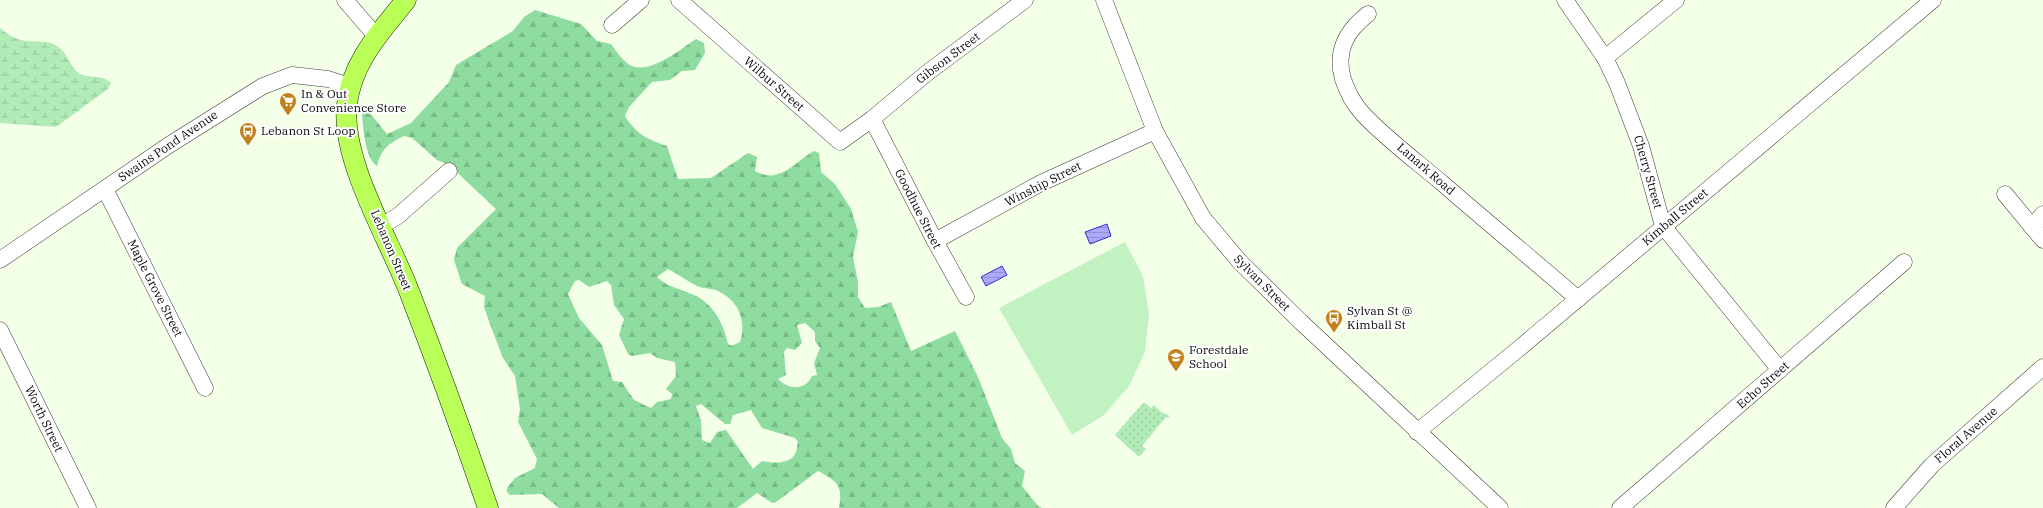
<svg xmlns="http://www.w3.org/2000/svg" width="2043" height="508" font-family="'IBM Plex Serif',serif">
<defs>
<pattern id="forest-firs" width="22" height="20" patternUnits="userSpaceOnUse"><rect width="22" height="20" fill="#8edc9f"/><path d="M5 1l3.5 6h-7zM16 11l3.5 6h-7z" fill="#79bb88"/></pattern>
<pattern id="wetland-marsh" width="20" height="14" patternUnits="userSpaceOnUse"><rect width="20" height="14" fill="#b0ebb8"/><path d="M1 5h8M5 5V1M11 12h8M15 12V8" fill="none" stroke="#96c89d"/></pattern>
<pattern id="park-dots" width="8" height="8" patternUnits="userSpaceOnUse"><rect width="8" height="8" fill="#b0ebb8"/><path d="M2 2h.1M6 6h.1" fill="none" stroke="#96c89d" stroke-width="1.8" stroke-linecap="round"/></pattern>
<pattern id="water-rules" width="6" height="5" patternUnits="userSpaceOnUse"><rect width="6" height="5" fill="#aca9fa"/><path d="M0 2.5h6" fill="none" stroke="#9390d5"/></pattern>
</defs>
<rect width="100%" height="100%" fill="#f4ffe7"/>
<!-- forest -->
<path fill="url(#forest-firs)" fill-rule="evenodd" d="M535,10L581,24L597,41L611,44C617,52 625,65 635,67C654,71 681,49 696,39L704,43L705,53L695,70L682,71L670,80L652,82L629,107L625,116C636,134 647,139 667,146L678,179L711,178L748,153L757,157L755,171C780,185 794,162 814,151L819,153L821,172L835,184L851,209L858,232L853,257L858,282V297L865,308L878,307L891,302L911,351L955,331L978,377L1002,438L1011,449L1015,463L1025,471L1022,486L1038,506L1042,508H839C843,485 838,482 818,471L776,502L772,503L757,493L737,508H559L542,494L510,495L507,492V488L515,478L535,468L537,459L518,422L520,409L515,376L503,358L490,324L484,307L485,296L462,284L454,260L457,248L496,209L449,165L437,160L412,138L404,136C388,144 382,148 377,166C365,159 363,126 362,113L364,110L369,112L387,134L411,123L449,82L456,65L513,31L524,17ZM668,269C678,274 687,281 697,286C704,289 712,288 718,291C738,300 747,321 740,342L732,346L728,344C724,325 714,305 696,296C683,289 668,288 657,277ZM579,280L589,287L607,281L611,285L614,305L624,319L619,335L628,354L632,356L650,353L657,358L675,362L676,376L666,389L672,394L671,399L657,402L651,408L634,400L622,382L613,381L602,345L579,318L568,294L575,281ZM805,323L815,332V341L820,348L814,363L817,375L812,376C805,391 789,390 778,379L786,375L784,352L787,348L795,350L802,343L797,325ZM701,404L725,424H730L733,415L751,410L762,428L795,438L798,442C797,445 797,451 795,454C789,465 771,463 762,461L753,469L726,430L717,432L710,443L702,440L701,420L696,406Z"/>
<!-- wetland -->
<path fill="url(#wetland-marsh)" d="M0,28C6,33 13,38 21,40C33,43 46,39 57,46C68,52 69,67 80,74C90,79 103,74 111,83L108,89L56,127L0,123Z"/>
<!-- park -->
<polygon fill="url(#park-dots)" points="1144,402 1151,408 1154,405 1161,412 1170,416 1168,418 1166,417 1142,446 1146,449 1139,457 1115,435"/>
<!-- pitch -->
<polygon fill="#c2f1c2" points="1125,242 1143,276 1149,314 1145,352 1129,386 1104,415 1072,435 999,308"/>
<!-- water -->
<g fill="url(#water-rules)" stroke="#362cd5">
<polygon points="1107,224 1111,236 1090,244 1085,232"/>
<polygon points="1002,266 1007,275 986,286 981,277"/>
</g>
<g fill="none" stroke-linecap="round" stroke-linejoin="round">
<!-- minor casing -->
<g stroke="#3d3d3d" stroke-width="17">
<g id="minor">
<polyline points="345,0 376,36"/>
<polyline points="679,0 840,142 872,119 927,73 1025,0"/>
<polyline points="1104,0 1155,131 1203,218 1240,262 1301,322 1500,508"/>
<polyline points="1565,0 1605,58 1617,83 1641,146 1663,226 1780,370"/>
<path d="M1368,14C1346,31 1335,51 1343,79C1347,91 1354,104 1362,113C1385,138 1416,161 1442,183C1487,222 1533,260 1578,299"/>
<polyline points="612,25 641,0"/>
<polyline points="1605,58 1676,0"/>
<polyline points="872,119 935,241 966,297"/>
<polyline points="105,189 205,388"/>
<polyline points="2005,194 2043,240"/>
<polyline points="381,226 398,216 449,171"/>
<polyline points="2032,227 2043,214"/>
<polyline points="935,241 1041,183 1155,131"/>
<polyline points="0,260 169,145 263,86 292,75 328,79 350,86"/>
<polyline points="0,330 88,508"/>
<polyline points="1417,432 1516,351 1933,0"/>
<polyline points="1620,508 1904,262"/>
<polyline points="1894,508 1932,465 2043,367"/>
</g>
</g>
<!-- major casing -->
<g stroke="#1b1b1b" stroke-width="21">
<path id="major" d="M406,0C381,31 352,62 347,104C340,159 389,239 409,291C437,363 463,435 488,508"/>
</g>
<!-- minor -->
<use href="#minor" stroke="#fff" stroke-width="16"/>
<!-- major -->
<use href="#major" stroke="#b9ff57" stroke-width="20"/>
</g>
<!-- icons -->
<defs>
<g id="supermarket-pin" transform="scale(0.9)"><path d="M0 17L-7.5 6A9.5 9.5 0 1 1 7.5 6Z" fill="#c1811c" stroke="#fff"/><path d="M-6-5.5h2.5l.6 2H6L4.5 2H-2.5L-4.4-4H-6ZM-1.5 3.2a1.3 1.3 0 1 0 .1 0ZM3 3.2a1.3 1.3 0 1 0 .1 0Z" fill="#fff"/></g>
<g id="bus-pin" transform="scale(0.9)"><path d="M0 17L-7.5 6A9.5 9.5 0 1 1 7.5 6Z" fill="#c1811c" stroke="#fff"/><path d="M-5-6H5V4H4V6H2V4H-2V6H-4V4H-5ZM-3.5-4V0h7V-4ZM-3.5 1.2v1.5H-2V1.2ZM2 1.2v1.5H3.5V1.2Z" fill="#fff"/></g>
<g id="school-pin" transform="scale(0.9)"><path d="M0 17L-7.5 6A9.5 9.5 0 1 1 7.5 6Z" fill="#c1811c" stroke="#fff"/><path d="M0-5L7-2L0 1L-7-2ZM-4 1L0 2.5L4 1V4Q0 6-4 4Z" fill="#fff"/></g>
</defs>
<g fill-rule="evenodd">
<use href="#supermarket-pin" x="288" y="101"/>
<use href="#bus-pin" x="248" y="131"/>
<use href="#bus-pin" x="1334" y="318"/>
<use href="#school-pin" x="1176" y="357"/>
</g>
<g text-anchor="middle" stroke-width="4" stroke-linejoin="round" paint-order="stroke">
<!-- street labels -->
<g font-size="12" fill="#0a0a0a" stroke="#fff">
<text transform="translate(948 58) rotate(-37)" y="4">Gibson Street</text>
<text transform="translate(774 84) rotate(41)" y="4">Wilbur Street</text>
<text transform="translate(168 146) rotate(-34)" y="4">Swains Pond Avenue</text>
<text transform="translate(1426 169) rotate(41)" y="4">Lanark Road</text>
<text transform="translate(1648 172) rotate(74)" y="4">Cherry Street</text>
<text transform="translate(1043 184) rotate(-27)" y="4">Winship Street</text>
<text transform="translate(918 209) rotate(63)" y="4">Goodhue Street</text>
<text transform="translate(1675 217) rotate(-40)" y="4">Kimball Street</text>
<text transform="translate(391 250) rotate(67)" y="4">Lebanon Street</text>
<text transform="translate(1262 283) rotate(45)" y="4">Sylvan Street</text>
<text transform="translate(155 288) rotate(63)" y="4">Maple Grove Street</text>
<text transform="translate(1763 385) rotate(-41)" y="4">Echo Street</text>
<text transform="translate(44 419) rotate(64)" y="4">Worth Street</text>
<text transform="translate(1966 435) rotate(-41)" y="4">Floral Avenue</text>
</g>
<!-- poi labels -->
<g font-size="12" fill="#0a0a0a" stroke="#fff" text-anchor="start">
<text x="301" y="98">In &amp; Out<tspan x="301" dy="14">Convenience Store</tspan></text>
<text x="261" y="135">Lebanon St Loop</text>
<text x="1347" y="315">Sylvan St @<tspan x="1347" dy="14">Kimball St</tspan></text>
<text x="1189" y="354">Forestdale<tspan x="1189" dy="14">School</tspan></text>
</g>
</g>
</svg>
